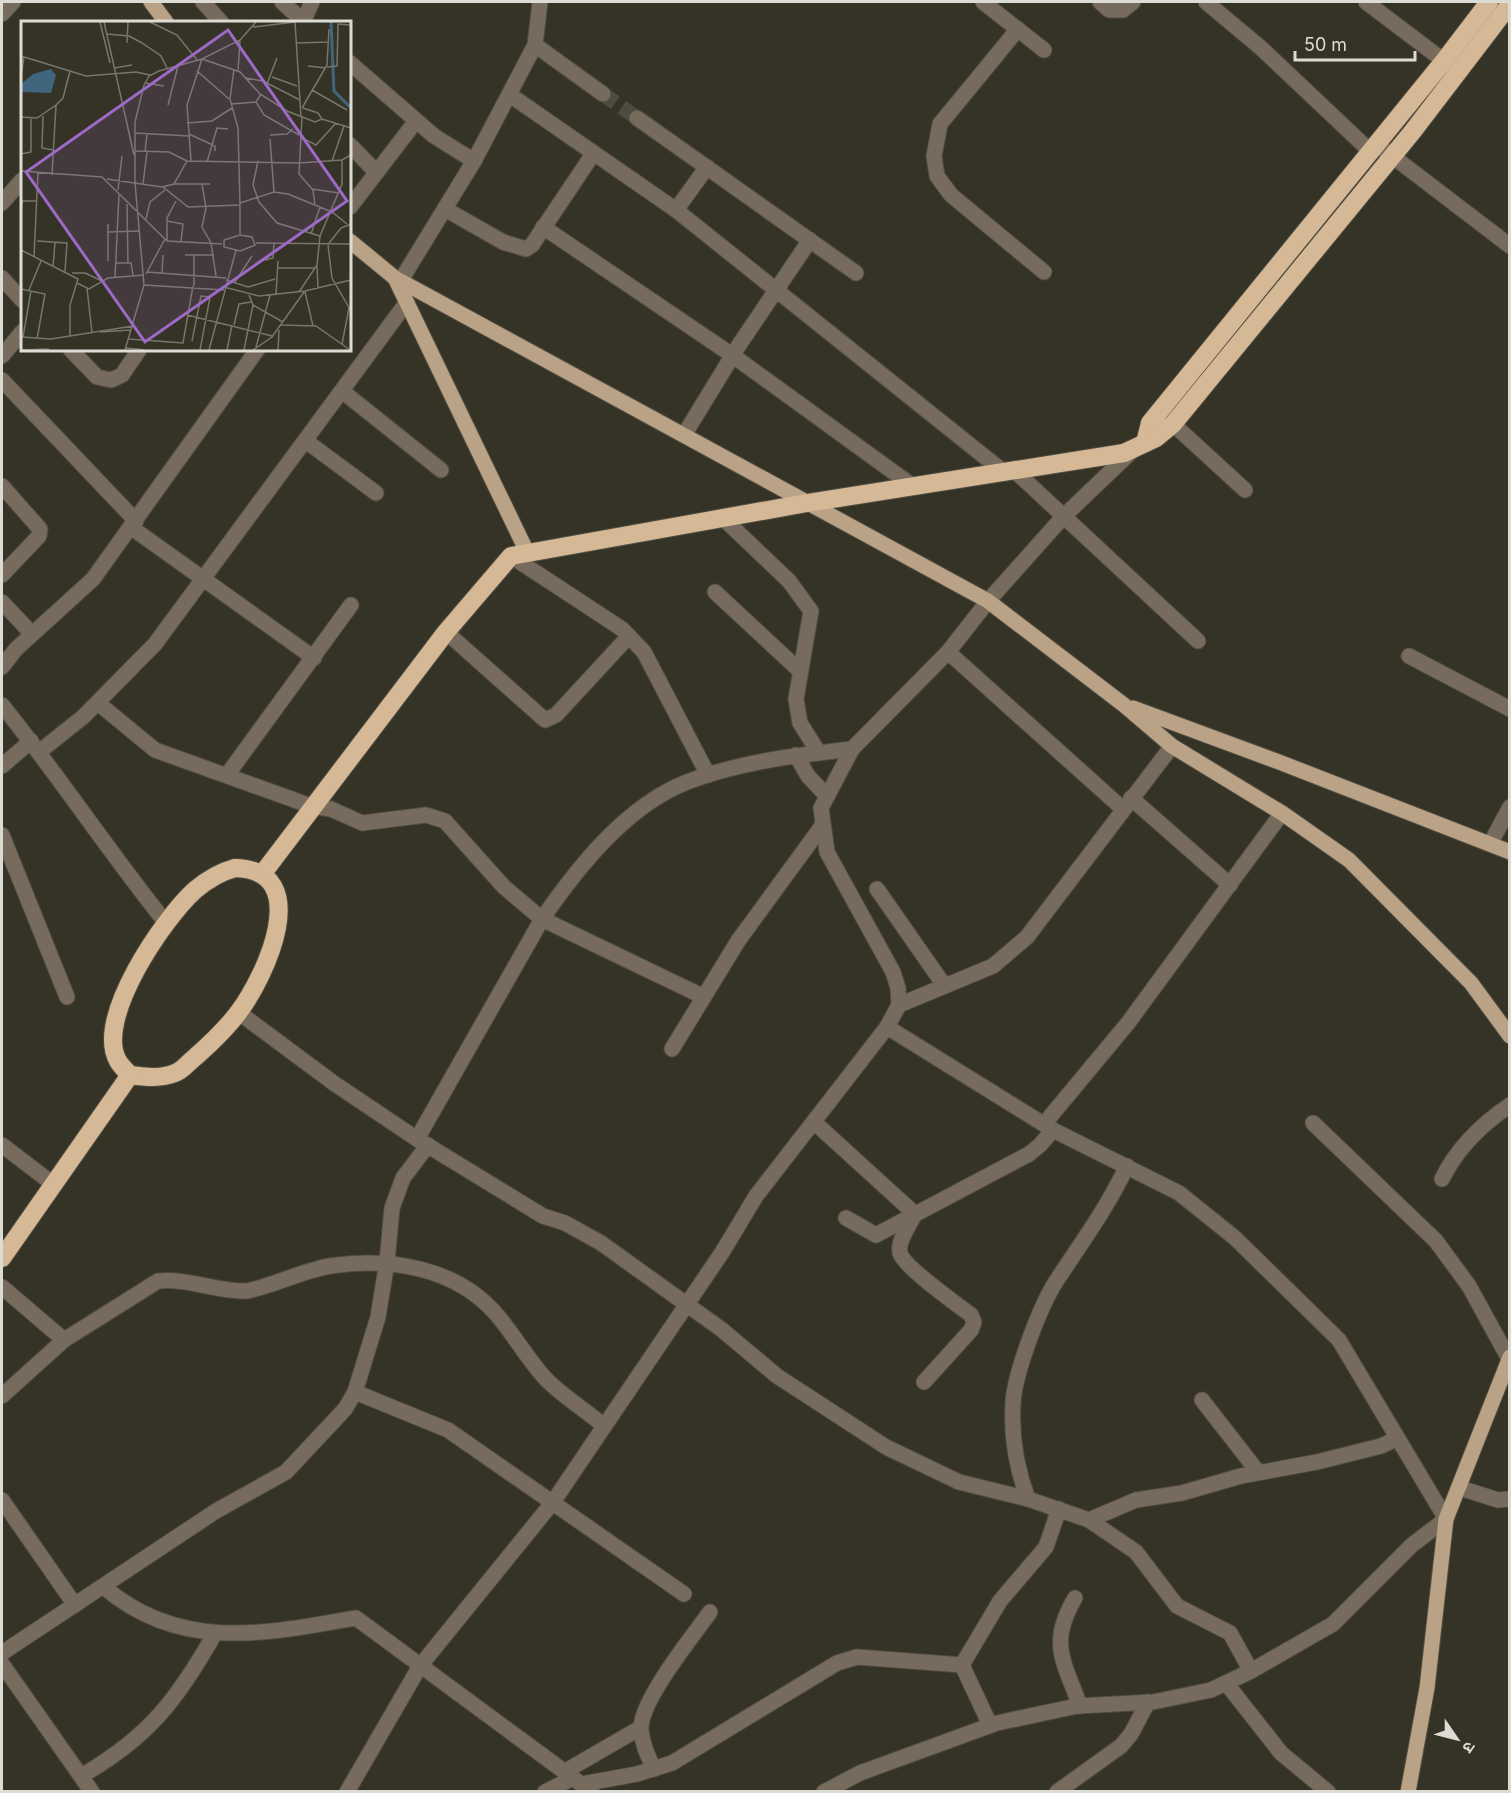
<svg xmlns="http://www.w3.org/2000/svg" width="1511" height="1793" font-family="Inter,'Noto Sans Devanagari',sans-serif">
<rect width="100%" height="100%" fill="#353226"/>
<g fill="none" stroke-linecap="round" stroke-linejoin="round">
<!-- minor-tunnel -->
<polyline stroke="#4e4c40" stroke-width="15" stroke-dasharray="15 8" stroke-linecap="butt" points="603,94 637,118"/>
<!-- minor casing -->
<g stroke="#504d42" stroke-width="17">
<g id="minor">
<polyline points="203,2 221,22"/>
<polyline points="282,2 304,22"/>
<polyline points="983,2 1044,50"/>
<polyline points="1100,2 1109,10 1123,10 1133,2"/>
<polyline points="1206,2 1261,48 1370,151"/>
<polyline points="1366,2 1452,67"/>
<polyline points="2,14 13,2"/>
<polyline points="303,22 312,2"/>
<polyline points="1018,29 940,124 934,156 937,176 951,195 1044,272"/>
<polyline points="535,45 603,94"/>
<polyline points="350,63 434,136 474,161"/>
<polyline points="510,95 676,210 1005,473"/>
<polyline points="637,118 856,273"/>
<polyline points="350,145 376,172"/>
<polyline points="1383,149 1510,246"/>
<polyline points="2,203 22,180"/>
<polyline points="350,207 416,121"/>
<polyline points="445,209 503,242 526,249 532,245 593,154"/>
<polyline points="676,210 707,167"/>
<polyline points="543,227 732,355 914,487"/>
<polyline points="2,278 22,300"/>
<polyline points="401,280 474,161 535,45 540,2"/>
<polyline points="71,350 97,377 111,380 122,375 139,350"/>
<polyline points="2,356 22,332"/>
<polyline points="2,380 136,521"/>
<polyline points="342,391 441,470"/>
<polyline points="1173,424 1245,490"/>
<polyline points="684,435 739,345 810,240"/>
<polyline points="306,441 376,493"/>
<polyline points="1016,472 1198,641"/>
<polyline points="2,486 40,529 39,536 2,575"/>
<polyline points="724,519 789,581 811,611 796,699 800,723 819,753"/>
<polyline points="132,528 314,658"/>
<polyline points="511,556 622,629 644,652 708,775"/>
<polyline points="715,592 799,670"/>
<polyline points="2,602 32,634"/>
<polyline points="446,632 545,720 556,715 629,636"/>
<polyline points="948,652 1123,809"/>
<polyline points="1409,656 1510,709"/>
<polyline points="2,667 16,649 93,579 257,350"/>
<polyline points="98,703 155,750 311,806 331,809 362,823 426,815 445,821 504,887 542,919 702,996"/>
<path d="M2,705C59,776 109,852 166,923"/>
<path d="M852,749C797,755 739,762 687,782C626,806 578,867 542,919L417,1139L543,1216L565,1223L601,1243L721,1329L777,1376L886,1447L959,1482L1028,1499L1089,1520L1136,1552L1177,1606L1230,1633L1251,1671"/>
<polyline points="39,752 83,717 155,644 407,302"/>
<polyline points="796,755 808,776 827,796"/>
<polyline points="2,766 31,741"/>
<polyline points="227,775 351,605"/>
<polyline points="1131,798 1230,885"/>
<polyline points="2,835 67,997"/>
<polyline points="1490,844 1510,807"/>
<polyline points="877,889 944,985"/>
<polyline points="899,1005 993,966 1027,937 1172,746"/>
<polyline points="238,1012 335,1084 417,1139"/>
<polyline points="672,1049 738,941 822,826"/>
<path d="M814,1122L915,1214C910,1224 897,1241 900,1253C904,1267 958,1305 971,1315L974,1322L971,1330L924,1382"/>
<polyline points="1313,1123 1436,1241 1469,1286 1509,1359"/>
<polyline points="1044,1124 1128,1023 1282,813"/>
<polyline points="2,1145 53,1184"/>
<path d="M1442,1179C1457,1148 1482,1124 1510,1105"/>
<polyline points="846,1218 876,1235 1029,1154 1040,1145 1053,1130"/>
<polyline points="2,1287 64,1340"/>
<polyline points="355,1392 448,1430 684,1594"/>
<path d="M2,1396L64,1340L158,1281C189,1278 217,1292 247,1291C276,1285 301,1271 330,1266C389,1257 456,1267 497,1315C514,1335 527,1358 544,1377C558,1393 587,1411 604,1426"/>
<polyline points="1202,1400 1258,1472"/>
<polyline points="1460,1488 1498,1500 1510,1499"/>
<path d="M1028,1499C1017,1470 1011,1436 1013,1404C1014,1375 1039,1309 1055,1283C1081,1243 1106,1210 1127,1166"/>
<polyline points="2,1500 75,1605"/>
<polyline points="1089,1520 1136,1500 1182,1493 1241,1476 1317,1462 1381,1446 1396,1439"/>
<path d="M104,1587C179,1652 266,1634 356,1618L592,1792"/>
<path d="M1075,1598C1048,1644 1064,1661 1080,1706"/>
<polyline points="2,1653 216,1511 286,1472 345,1409 355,1392 378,1317 387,1262 392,1208 403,1178 428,1145"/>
<polyline points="2,1664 92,1792"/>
<polyline points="962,1665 1000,1601 1046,1547 1059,1509"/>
<polyline points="1226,1683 1281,1753 1328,1792"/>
<path d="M654,1769C648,1756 642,1744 641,1730C639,1702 693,1636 710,1612"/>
<polyline points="564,1772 640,1728"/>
<path d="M81,1776C148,1738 178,1699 215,1633"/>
<polyline points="582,1784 637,1774 672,1763 837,1663 857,1657 962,1665 990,1725"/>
<polyline points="347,1792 420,1666 553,1502 723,1251 756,1196 887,1027 899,1005 898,988 893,972 827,852 821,808 852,749 948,652 988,601 1063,517 1133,450"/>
<polyline points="545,1792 573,1778"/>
<polyline points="824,1792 860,1773 997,1723 1077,1706 1153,1702 1211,1690 1251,1671 1333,1624 1412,1545 1446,1519 1339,1340 1235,1238 1179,1193 1053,1130 887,1027"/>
<polyline points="1057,1792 1121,1746 1131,1734 1148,1702"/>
</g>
</g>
<!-- major casing -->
<g stroke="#504d42" stroke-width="17">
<g id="major">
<polyline points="151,2 166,22"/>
<polyline points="350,241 395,278 988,601 1124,705 1172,746 1282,813 1349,860 1471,983 1510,1036"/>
<polyline points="395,278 527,552"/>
<polyline points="1133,708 1279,762 1510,852"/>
<polyline points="1408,1792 1427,1688 1446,1519 1510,1357"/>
</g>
</g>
<!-- highway casing -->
<g stroke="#504d42" stroke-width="20">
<g id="highway">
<polyline points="1145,443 1150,423 1444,61 1489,2"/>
<path d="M235,868C315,870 266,976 238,1013C225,1030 209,1045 193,1059C188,1063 182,1071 175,1073C160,1079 145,1077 130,1075C126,1071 121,1066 118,1061C94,1019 164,918 195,890C207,880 220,872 235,868Z"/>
<polyline points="263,873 446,632 511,556 807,503 1124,453 1156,438 1173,424 1413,131 1510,4"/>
<polyline points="2,1258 130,1075"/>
</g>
</g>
<!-- minor -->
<use href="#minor" stroke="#776b5d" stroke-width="15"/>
<!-- major -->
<use href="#major" stroke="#baa286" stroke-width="15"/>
<!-- highway -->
<use href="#highway" stroke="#d5b895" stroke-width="18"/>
</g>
<!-- overview -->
<g transform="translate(21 21)">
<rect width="330" height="330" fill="#353226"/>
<path d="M30,48L35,54L30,72L0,71V63L12,53Z" fill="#3f667d"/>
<path fill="none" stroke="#3f667d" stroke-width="3" d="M310,1L313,70L330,87"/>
<path fill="none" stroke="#78766c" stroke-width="1.5" d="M79,1L89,42M83,1L113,134M129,1L156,14L176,39M274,1L280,96M232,6L274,1M86,13L108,15L121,22L140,35L146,47M106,22L107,1M275,22L308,21M0,35L65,55L115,51L129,54M287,45L305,47M306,46L316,45L317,3L330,4M93,47L111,44M176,50L208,78M217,50L219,19M0,56L3,36M251,56L276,65M225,57L242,60L279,79M124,62L143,65M246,63L256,37M291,69L326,89M240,73L235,81L243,94L278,114M210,83L235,81M147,84L157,45M281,87L306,44L308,8M282,87L297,92L301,98M22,95L21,127L32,129M0,96L16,97L35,84L42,77L49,50M281,96L278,153L292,169L294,184M166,102L191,100L211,87M114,112L168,115M168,113L194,125V130M249,114L266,113L272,108M279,116L295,124L315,102M249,118L253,171M115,130L148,131L166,140M124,131L126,113M0,133L10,131V97M170,140L166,84L181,38L219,51L239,73L266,90L294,101L301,98L330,107M237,140L232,164L238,181L256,202L299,215M311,140L323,105M186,141L196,107L207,108M0,150L81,156L146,220L201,223M31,154L35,84M86,158L141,166L153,163L166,140L278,142L321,139L330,134M122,163L126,131M153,163H189M181,163L185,187L181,206L190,222L195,255M142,166L167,186L219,184L217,107L209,78L213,48M291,168L318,172M97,169L101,135M219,182L253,171L267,173L311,191L326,203M106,183L107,242M0,192L1,180H16M125,198L129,181L144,169M146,200L162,203L160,220M87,211L119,210M219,213V184M290,213L299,186M219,214L231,216L234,224L219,230L203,226V219ZM146,219V197L155,180M16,220L46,222L44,250M235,222L330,223M308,222L320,207L330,203M307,224L311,257L330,290M0,229L57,258L49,284V315M164,234H193M13,236L17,151M244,239L252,237L253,222M87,240V203M94,242H110L112,254M32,245L34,222M296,245L297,268M257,247H294M126,251L205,257M51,252H64L81,260M141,252L142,234M125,253L144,218M94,256L98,174M205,259L227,266L254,258M214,261L231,235M56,262L68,268L87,257L123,254M123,264L203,269M173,265V234M203,266L238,275L284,270L330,259M66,267L71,312M0,268L24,273L16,318M8,269L20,240M278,271L296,244L299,215L321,163V139M284,271L292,305M255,273L257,240M228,274L232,284L262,301M166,294L251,315M213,304L218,283L230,281M260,304L295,305L329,329M79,311L110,309M0,316L30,318L112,305M2,316L10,270M108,318L162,322L172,265M171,320L180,275L189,276L179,329M321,323L328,287M235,326L249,274M105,327L124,329M0,329L28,328M104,329L123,264L114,162V101L123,64L128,55L138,50L181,38L219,19L235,1M188,329L215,229M206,329L211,304M223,329L232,284M232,329L251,316L283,271M257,329L258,309"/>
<path fill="#9d6ac6" fill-opacity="0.15" stroke="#9d6ac6" stroke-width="3" d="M207,9L326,180L124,321L5,151Z"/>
<rect width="330" height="330" fill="none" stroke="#dddcd4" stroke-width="3"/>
</g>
<!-- border -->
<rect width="1511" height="1793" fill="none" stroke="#dddcd4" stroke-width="6"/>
<!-- north arrow -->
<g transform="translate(1457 1739) rotate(125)" stroke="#353226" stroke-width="4.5" paint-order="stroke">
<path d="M0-4.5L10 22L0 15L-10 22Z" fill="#dddcd4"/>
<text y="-9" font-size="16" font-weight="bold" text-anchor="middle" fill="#dddcd4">उ</text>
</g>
<!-- scale -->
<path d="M1295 51v9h120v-9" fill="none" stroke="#dddcd4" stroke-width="3"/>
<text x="1304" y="51" font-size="18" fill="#dddcd4" stroke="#353226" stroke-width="4.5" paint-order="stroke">50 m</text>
</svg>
